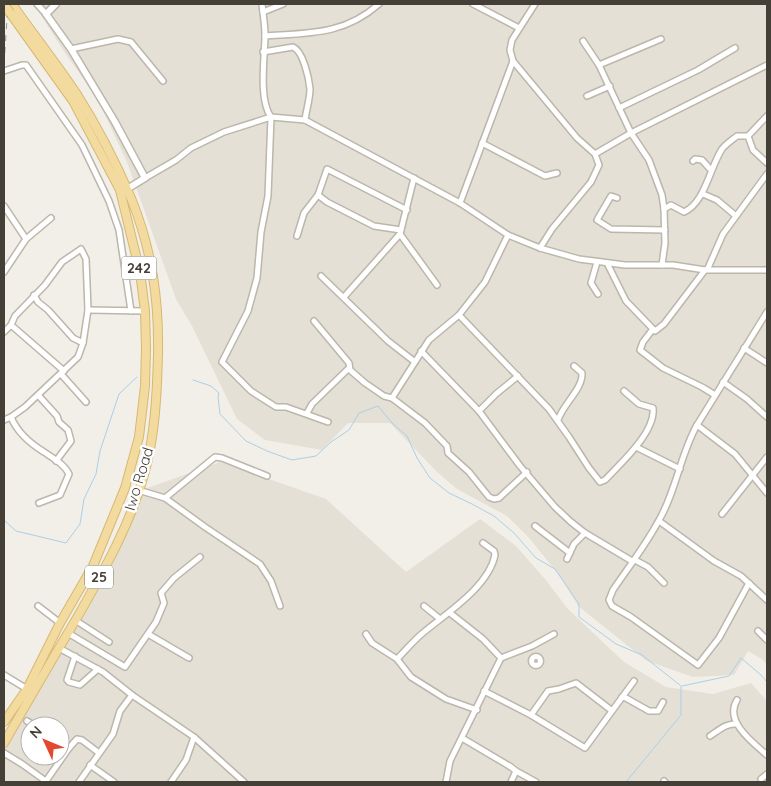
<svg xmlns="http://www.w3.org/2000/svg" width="771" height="786" font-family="Quicksand,sans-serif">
<rect width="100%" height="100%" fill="#f2efe8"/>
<!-- residential -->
<g fill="#e5e0d6" fill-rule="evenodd">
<polygon points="34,4 767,4 767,665 762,659 748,651 734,675 693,677 647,661 578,606 559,575 530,539 507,516 457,489 437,472 390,423 348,423 322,450 265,440 237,419 192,326 176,299 127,162 97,98 65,53"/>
<path d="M220,462L326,499L406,572L480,519L516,546L545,579L568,609L624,662L666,687L713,694L751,683L767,701V782H4V747L18,725L142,490ZM30,726H60V756H30Z"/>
</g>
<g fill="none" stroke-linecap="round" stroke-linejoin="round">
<!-- stream -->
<g stroke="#aacfe8" stroke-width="1">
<polyline points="193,380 211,386 219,393 218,397 220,414 246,441 267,451 292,460 316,456 331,442 349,430 359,413 378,406 393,424 407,436 417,458 430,478 449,493 472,504 494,516 514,533 536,558 555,569 579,604 579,617 616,644 642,655 681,686"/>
<polyline points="4,520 16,531 66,543 80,524 84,499 96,474 100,451 119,394 137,377"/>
<polyline points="682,686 729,676 741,658 761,675 767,682"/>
<polyline points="626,782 681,715 681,687"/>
</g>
<!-- minor casing -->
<g stroke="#bcb6ab" stroke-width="8">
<g id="minor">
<polyline points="37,4 46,14"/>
<path d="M262,4C263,14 265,25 265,35C265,57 258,99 271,117L268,196L261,232L257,278L248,311L222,362L251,391L276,407H286L328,422"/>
<polyline points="473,4 519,28"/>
<polyline points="535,4 512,40 510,50 513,61 577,138 595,154 599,165 591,182 552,229 540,248"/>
<polyline points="263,12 283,4"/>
<path d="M265,36C309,33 344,35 379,4"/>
<polyline points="583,41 599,65 631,133 649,160 662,195 664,209 665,243 662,265"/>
<polyline points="71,49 118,39 131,42 163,81"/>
<path d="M263,52L293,47C303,51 309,78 310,89C310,99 306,111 305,120"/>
<polyline points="599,65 661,39"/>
<polyline points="4,71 22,65 26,65 82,145 109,201 119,230 131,311"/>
<polyline points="587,96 610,86"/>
<polyline points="619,108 698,70 735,48"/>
<polyline points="748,136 753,150 767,163"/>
<polyline points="482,143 545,176 557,173"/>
<polyline points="595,154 631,133 767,65"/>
<polyline points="693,161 695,159 702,160 711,170"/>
<polyline points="145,178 176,160 191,148 224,132 271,117 305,120 460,203 508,235 540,248 579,259 625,265 673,265 705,270 767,270"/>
<polyline points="703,194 717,200 736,216"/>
<polyline points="318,195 327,202 374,226 401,230"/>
<polyline points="617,198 611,196 597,220 611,229 665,230"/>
<polyline points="460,203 513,61"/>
<polyline points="4,206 26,239 4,272"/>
<path d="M664,209L671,205L684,212C705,203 710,167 722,149C726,144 732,140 737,136H748L767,116"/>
<polyline points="400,234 437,285"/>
<polyline points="297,236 304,213 318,195 327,169 407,210"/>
<polyline points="26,239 51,218"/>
<polyline points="597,262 591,283 598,294"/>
<polyline points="607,263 626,301 653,329"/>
<polyline points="708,268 723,234 767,174"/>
<polyline points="705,270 664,324 655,331 653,329 643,342 640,350 663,368 702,387 715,395"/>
<polyline points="321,276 388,341 415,362"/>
<polyline points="34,295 38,302 48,310 73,338 83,343"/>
<polyline points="344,297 400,234 414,178"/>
<polyline points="88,310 145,311"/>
<path d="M459,315L549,409L569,437L589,468L600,482L605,480C620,464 656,432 653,408L639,404L624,391"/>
<polyline points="314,321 349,363 350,370 365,383 384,396 392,398 425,423 447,446 448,453 469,472 489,497 494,499 499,498 527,472"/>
<polyline points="11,325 64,371"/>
<polyline points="4,332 11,325 15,316 45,285 62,262 81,249 86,259 88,310 83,343 78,357 25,407 11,417 4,420"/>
<polyline points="744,348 767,363"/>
<polyline points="421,351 479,411 520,466 555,507 571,522 585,533 632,561 635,560 648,567 664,583"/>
<polyline points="61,374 86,402"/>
<polyline points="723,382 747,399 767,417"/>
<polyline points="38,395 57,416 59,422 68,430 71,441 56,461"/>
<polyline points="392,398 429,340 459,315 485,282 508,235"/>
<polyline points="479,411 496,394 518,376"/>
<polyline points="307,413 312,404 349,368"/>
<path d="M11,417C17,432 31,444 44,452C53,458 64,464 69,474L60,495L39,503"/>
<path d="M558,420C563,404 583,389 582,373L574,366"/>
<polyline points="697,425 735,454 767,493"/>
<polyline points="636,447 680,469"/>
<polyline points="138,490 165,498 205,527 260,564 271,581 280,606"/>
<polyline points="165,498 215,457 222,458 267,476"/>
<polyline points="722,514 767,457"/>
<polyline points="659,521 714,561 741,576 767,600"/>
<polyline points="535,526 570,553"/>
<polyline points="567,559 574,544 585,533"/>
<path d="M749,583L719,638L698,665L631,617L612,606L609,600L613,590C628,568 645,546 658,522C676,492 680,455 697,425L767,312"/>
<polyline points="38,606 60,623"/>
<polyline points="424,606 440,619"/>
<polyline points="450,613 483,639 501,658"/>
<polyline points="75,620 109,642"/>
<polyline points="758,631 767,640"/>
<polyline points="68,633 125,667 156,622 164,603 161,593 174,578 200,557"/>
<polyline points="148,634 189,658"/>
<polyline points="366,634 372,643 397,659 411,677 446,699 477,710"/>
<polyline points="59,648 103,672 132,695 194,737 244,782"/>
<polyline points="75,656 67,680 69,682 80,685 98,669"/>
<circle cx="536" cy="661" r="4.5"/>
<path d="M397,659C406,650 414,640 424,632C448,612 489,586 495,555L494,551L483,543"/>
<polyline points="4,675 27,689"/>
<polyline points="484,691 531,715 585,748 634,681"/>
<polyline points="622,697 626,698 649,711 658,711 663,702"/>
<path d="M737,700C724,721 752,742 767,755"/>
<polyline points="531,715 548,691 559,689 576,683 611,710"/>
<polyline points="27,721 35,726"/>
<path d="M710,736C718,731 726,723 736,724"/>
<polyline points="462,738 511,767 516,771 511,782"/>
<polyline points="60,742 69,748"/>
<polyline points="4,753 22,764 47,782"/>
<polyline points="90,765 114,782"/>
<polyline points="516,771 536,782"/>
<polyline points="761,779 767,774"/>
<polyline points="46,781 69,748 77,739 82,740 99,753"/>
<polyline points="664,781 665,782"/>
<polyline points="79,782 113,734 120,711 132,695"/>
<polyline points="171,782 186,760 194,737"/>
<polyline points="446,782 450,761 501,658 532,646 554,634"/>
</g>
</g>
<!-- tertiary casing -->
<g stroke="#bcb6ab" stroke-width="9">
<polyline id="tertiary" points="56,4 46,14 71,49 115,122 145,178 127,189"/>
</g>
<!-- primary casing -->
<g stroke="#d6b871" stroke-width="10">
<g id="primary">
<polyline points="4,722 27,689 60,623 93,566 125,488 139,437 145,386 146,348 145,311 140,272 120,190 73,101 10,13"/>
<path d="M4,743C28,701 53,658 78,616C103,572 130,525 144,475C155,436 157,395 158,354C159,299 152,250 131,198C116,163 97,126 76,93C56,63 33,34 12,4"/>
</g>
</g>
<!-- minor -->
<use href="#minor" stroke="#fff" stroke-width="5"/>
<!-- tertiary -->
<use href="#tertiary" stroke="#fff" stroke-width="6"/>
<!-- primary -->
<use href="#primary" stroke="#f3db9f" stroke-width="8"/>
<!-- rail -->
<polyline stroke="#969696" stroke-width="1" stroke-dasharray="6 6" stroke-linecap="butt" points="4,65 8,4"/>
<!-- primary-bridge casing -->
<g stroke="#d6b871" stroke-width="10" stroke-linecap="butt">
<polyline id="primary-bridge" points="4,4 10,13"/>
</g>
<!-- primary-bridge -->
<use href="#primary-bridge" stroke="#f3db9f" stroke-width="8"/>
</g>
<g text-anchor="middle" stroke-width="5" stroke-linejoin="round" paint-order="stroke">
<!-- shield labels -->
<g fill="#fff" stroke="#7c7973" stroke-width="1">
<rect x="121.5" y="256.5" width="35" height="23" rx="4"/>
<rect x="85" y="565.5" width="28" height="23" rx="4"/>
</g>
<g font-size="14" font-weight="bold" fill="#443f37">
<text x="139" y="273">242</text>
<text x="99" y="582">25</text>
</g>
<!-- street labels -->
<g font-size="15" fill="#443f37" stroke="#fff">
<text transform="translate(139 479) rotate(-73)" y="5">Iwo Road</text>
</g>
</g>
<!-- border -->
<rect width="771" height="786" fill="none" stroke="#443f37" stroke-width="10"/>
<!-- north arrow -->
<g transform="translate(45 741) rotate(314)"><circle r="24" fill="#ffffff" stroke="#b4b2af"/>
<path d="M0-4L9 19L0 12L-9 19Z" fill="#e2492e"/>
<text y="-8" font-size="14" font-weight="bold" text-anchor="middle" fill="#443f37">N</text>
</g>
</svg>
